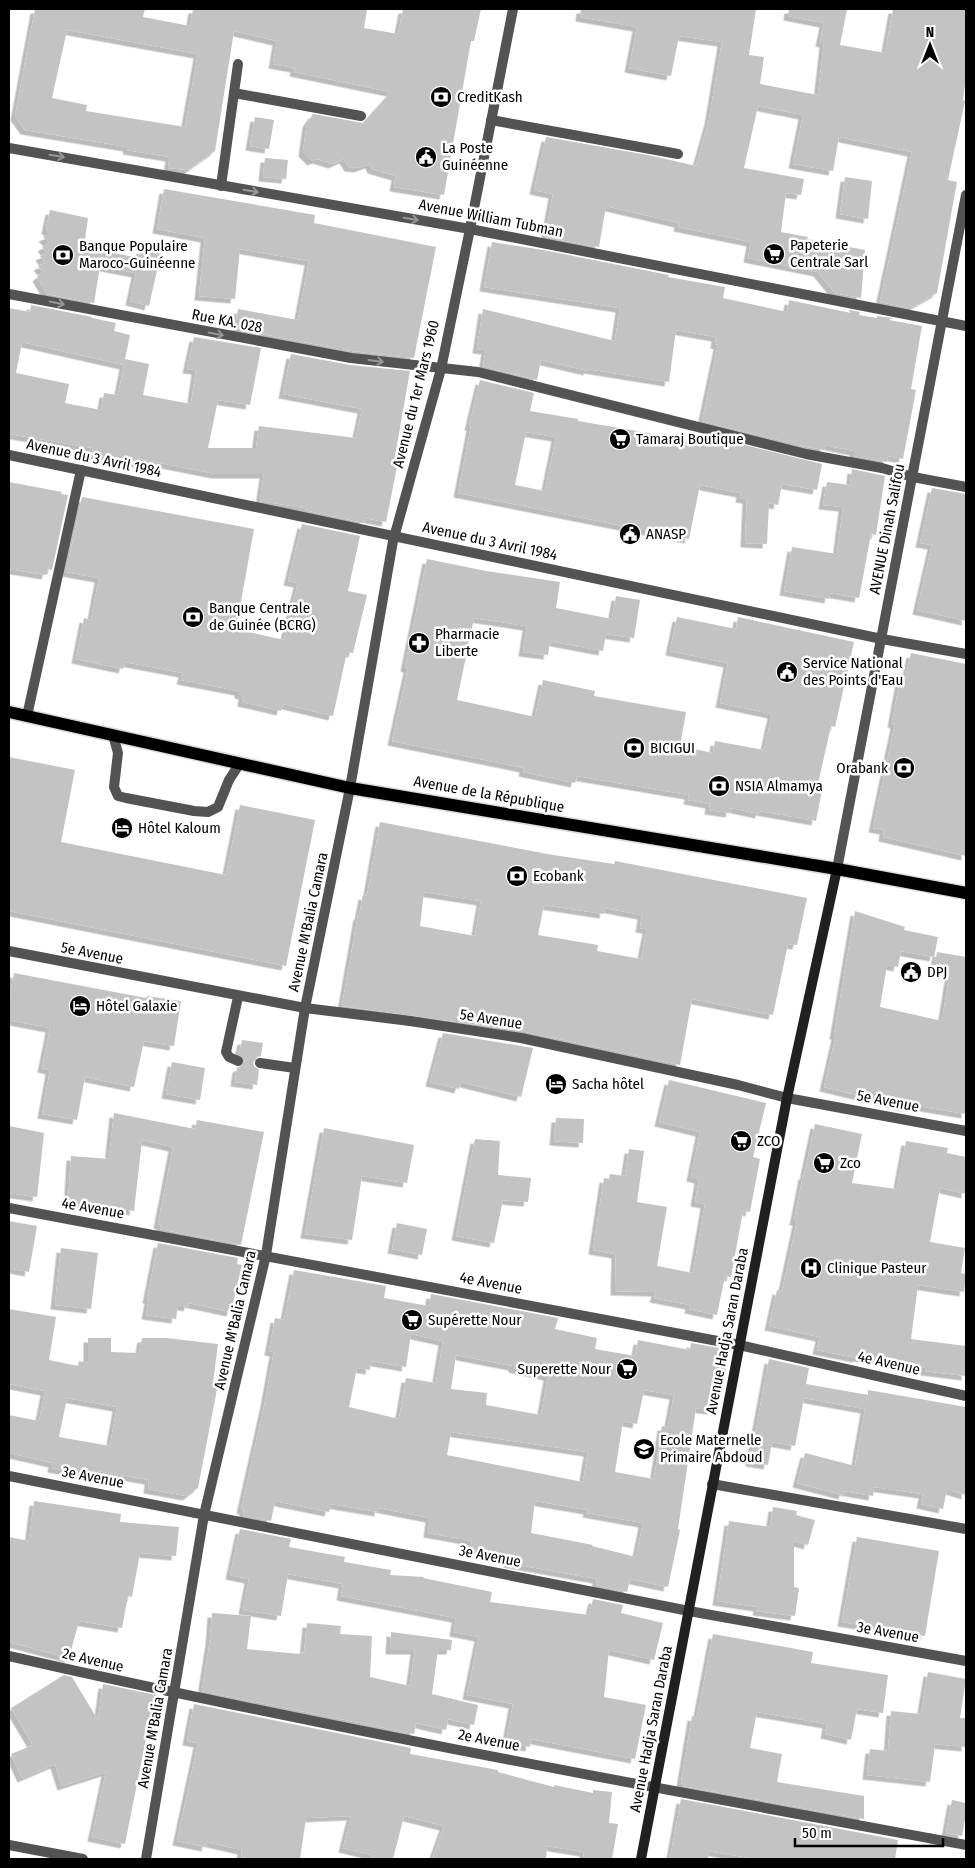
<svg xmlns="http://www.w3.org/2000/svg" width="975" height="1868" font-family="'Fira Sans Condensed',sans-serif">
<defs>
<filter id="shadow"><feDropShadow dx="-4.5" dy="4.5" stdDeviation="0" flood-color="#0004"/></filter>
</defs>
<rect width="100%" height="100%" fill="#fff"/>
<!-- building -->
<g fill="#c3c3c3" fill-rule="evenodd" filter="url(#shadow)">
<path d="M35,9H145L143,17L190,26L193,9H367L364,28L398,34L403,9H481L474,41H471L444,195L394,187L396,176L372,169L370,164L358,168L349,167L344,159L333,164L317,159L312,161L303,152L307,123L313,114L363,123L391,92L294,72L295,68L273,64L277,41L234,31L215,151L188,170L168,168L170,157L127,150L128,147L25,130L15,116ZM67,30L198,54L185,127L86,111L87,105L52,98Z"/>
<polygon points="581,9 756,9 749,55 764,57 760,84 818,95 824,43 820,42 824,23 788,16 789,9 847,9 840,45 885,53 893,9 966,9 966,78 963,100 965,101 948,180 957,182 937,293 910,308 880,302 912,152 839,137 833,171 793,164 803,115 758,106 744,168 804,179 801,195 786,193 781,232 808,237 807,239 865,250 861,298 835,293 818,272 748,258 751,242 678,227 679,223 606,206 599,247 545,237 553,194 534,190 546,137 653,156 696,166 709,120 722,42 679,36 671,76 629,68 637,27 580,17"/>
<polygon points="255,117 274,120 269,149 250,146"/>
<polygon points="265,158 288,160 286,179 263,177"/>
<polygon points="845,177 872,181 868,219 840,214"/>
<polygon points="164,189 315,215 314,223 436,247 414,358 352,351 235,329 238,309 298,320 309,261 240,249 235,299 199,296 205,238 157,229"/>
<polygon points="50,210 88,218 84,247 139,258 141,249 161,253 149,306 130,301 136,273 100,266 94,303 47,294 37,277 43,272 38,266 45,263 40,256 47,253 42,247 49,243 43,237 51,234 46,229"/>
<polygon points="492,242 543,250 669,275 668,277 725,287 723,298 787,312 789,300 851,313 848,310 860,312 859,315 877,318 877,316 892,318 889,320 922,326 911,389 916,390 903,459 888,456 887,462 854,456 854,451 825,445 824,450 807,447 702,421 718,345 715,344 716,337 676,330 669,382 588,369 588,371 541,360 537,380 483,366 486,350 477,349 483,309 615,341 620,308 484,287"/>
<path d="M31,305L92,317V318L116,323L114,331L130,335L125,359L149,364L143,395L191,404L196,370L187,369L194,337L261,348L250,405L218,400L208,448H256L259,426L356,438L362,409L283,394L291,354L350,365L410,371L395,456L399,457L386,522L365,518L364,523L305,510V508L260,501L264,474H216L140,459L139,463L92,454L93,448L9,434V308L30,312ZM22,342L124,365L118,395L104,393L101,410L65,403L69,384L16,373Z"/>
<path d="M480,380L534,393L530,411L578,419V421L696,441V437L699,438L700,434L822,464L817,490L782,484L778,505L769,503L767,544L745,543L747,499L740,498L741,493L700,485L689,539L458,493L471,426H469ZM526,432L556,437L545,491L515,485Z"/>
<polygon points="852,469 885,476 876,535 871,534 859,598 830,593 829,599 784,591 792,547 837,554 843,507 823,505 827,482 850,485"/>
<polygon points="9,482 62,492 61,494 68,495 52,570 48,569 46,575 9,569"/>
<polygon points="932,488 966,494 966,621 917,610 932,545 920,543"/>
<polygon points="82,497 254,529 236,629 284,640 298,583 288,581 302,524 360,536 348,591 367,595 353,653 347,652 333,716 283,704 281,711 242,702 243,695 239,694 239,691 181,680 183,673 125,662 123,669 76,659 84,618 91,620 99,578 66,572"/>
<polygon points="427,559 486,571 560,582 556,608 612,619 616,596 640,600 634,638 606,634 603,651 550,641 548,655 523,652 527,626 474,618 457,700 535,717 543,680 595,691 594,696 686,712 680,746 713,753 715,741 764,750 772,714 720,703 728,663 670,651 677,617 736,629 738,617 854,642 835,727 831,726 818,784 823,785 816,821 760,811 760,814 731,808 730,813 709,810 710,804 688,800 689,795 577,776 575,783 523,772 524,768 392,741 408,668 405,667"/>
<polygon points="911,653 966,664 966,856 883,837 884,830 873,828 895,724 892,723 900,679 905,680"/>
<polygon points="9,757 75,770 61,842 226,875 240,805 315,820 286,966 9,911"/>
<path d="M380,822L553,855L614,864L615,861L807,898L797,945L788,944L773,1015L692,999L680,1065L522,1031L342,1006L358,915L359,916L363,895L367,896ZM424,892L481,901L475,936L420,926ZM544,905L604,914L605,908L642,915L640,928L647,929L641,959L597,951L598,945L538,935Z"/>
<polygon points="855,911 905,927 904,930 938,937 934,957 901,951 898,967 887,965 880,1007 942,1021 950,971 934,969 937,952 966,957 966,1114 907,1104 906,1107 824,1087 836,1035 834,1035"/>
<polygon points="14,973 146,998 147,996 181,1001 174,1046 144,1041 134,1087 85,1077 77,1120 42,1114 50,1070 42,1068 50,1028 9,1020 9,1001"/>
<polygon points="443,1033 533,1048 521,1097 461,1082 459,1089 430,1082"/>
<polygon points="242,1040 263,1043 261,1056 257,1057 253,1062 254,1066 259,1070 257,1085 235,1082 237,1068 242,1066 245,1061 243,1057 239,1054"/>
<polygon points="172,1062 205,1068 200,1100 166,1094"/>
<polygon points="669,1080 766,1103 753,1157 760,1159 750,1212 743,1211 731,1277 725,1276 717,1315 689,1309 690,1305 654,1298 656,1292 615,1291 616,1254 593,1250 604,1178 609,1179 610,1174 625,1176 629,1149 644,1151 637,1202 667,1207 657,1266 693,1273 705,1204 695,1202 699,1179 691,1177 700,1132 659,1122"/>
<polygon points="114,1113 195,1129 197,1120 264,1132 241,1245 160,1229 161,1225 158,1224 173,1147 142,1140 134,1211 112,1207 68,1204 71,1156 109,1159"/>
<polygon points="556,1118 584,1119 583,1143 554,1141"/>
<polygon points="815,1124 862,1134 852,1183 897,1189 906,1141 948,1148 947,1153 966,1157 966,1194 940,1188 930,1242 965,1248 961,1273 966,1274 964,1292 918,1285 911,1339 966,1346 966,1376 925,1371 925,1368 858,1357 857,1358 817,1350 820,1337 769,1326 777,1290 782,1291 797,1221 794,1221 803,1175 804,1176"/>
<polygon points="9,1126 44,1133 37,1197 9,1193"/>
<polygon points="324,1128 414,1145 407,1183 362,1176 352,1240 305,1234"/>
<polygon points="475,1139 500,1141 498,1175 531,1178 528,1202 503,1200 494,1243 456,1236"/>
<polygon points="9,1221 37,1226 29,1272 9,1268"/>
<polygon points="397,1223 427,1229 422,1255 392,1249"/>
<polygon points="158,1243 238,1258 237,1264 242,1265 231,1312 189,1303 188,1307 178,1305 176,1319 146,1315 149,1299 147,1299"/>
<polygon points="61,1248 98,1253 91,1309 55,1305"/>
<path d="M294,1270L386,1286L384,1298L429,1306L431,1294L558,1318L555,1329L597,1338L595,1349L635,1356L638,1340L690,1350L691,1343L730,1350L718,1407L711,1410L696,1408L678,1529L680,1530L668,1587L630,1579L627,1592L596,1585L597,1579L508,1563L509,1559L470,1553L472,1541L428,1533L430,1518L379,1508V1512L331,1504L329,1512L275,1501L271,1521L243,1515L244,1510L241,1509L265,1402L274,1352L269,1351L275,1318L284,1320ZM411,1334L443,1341L436,1383L406,1378L399,1419L349,1407L357,1368L370,1370L371,1361L406,1367ZM456,1355L513,1366V1368L548,1376L541,1415L486,1405L487,1393L451,1389ZM644,1390L674,1395L668,1427L662,1426L654,1479L615,1472L623,1421L637,1424ZM451,1432L588,1452L583,1482L447,1455ZM535,1501L588,1510L587,1513L643,1523L636,1557L592,1546L593,1545L531,1533Z"/>
<path d="M9,1309L56,1317L49,1360L78,1366L79,1361L88,1363V1338H111V1352L139,1353L142,1338H166L218,1344L213,1383L218,1384L198,1488L187,1496L148,1489L149,1480L92,1470L91,1475L52,1468L53,1463L9,1453V1415L39,1421L45,1391L9,1384ZM67,1398L117,1407L110,1446L59,1437Z"/>
<polygon points="769,1359 809,1368 806,1384 868,1395 868,1390 966,1407 966,1495 947,1489 943,1509 921,1504 923,1494 874,1487 873,1496 844,1491 843,1495 797,1483 805,1453 855,1466 865,1409 804,1398 795,1446 772,1442 768,1465 750,1462"/>
<polygon points="34,1501 121,1514 120,1522 179,1527 176,1556 140,1553 132,1597 128,1596 122,1628 79,1621 69,1658 9,1642 9,1537 29,1541"/>
<polygon points="773,1507 797,1511 796,1515 815,1520 808,1545 794,1541 794,1587 799,1588 795,1616 757,1611 758,1607 717,1601 729,1521 770,1527"/>
<polygon points="240,1529 291,1539 289,1547 345,1557 344,1562 391,1570 390,1575 424,1577 423,1578 492,1592 490,1602 589,1615 593,1599 623,1605 621,1613 663,1623 654,1660 609,1650 604,1697 646,1705 635,1759 531,1739 530,1747 506,1743 513,1704 467,1695 479,1637 454,1632 456,1618 341,1596 343,1584 288,1574 281,1616 243,1610 249,1579 230,1575"/>
<polygon points="857,1537 939,1551 925,1636 842,1622"/>
<polygon points="212,1613 251,1616 247,1649 300,1654 300,1652 304,1653 307,1623 341,1626 340,1634 372,1636 370,1677 410,1686 415,1650 390,1650 391,1632 452,1640 451,1650 438,1650 432,1694 478,1705 474,1725 448,1719 446,1730 416,1723 414,1734 202,1691 210,1640"/>
<polygon points="713,1634 813,1652 811,1663 888,1675 883,1713 857,1709 851,1740 825,1734 827,1724 757,1712 750,1748 782,1754 777,1782 864,1796 864,1819 683,1786 684,1784 681,1783 692,1716 697,1717"/>
<polygon points="928,1672 966,1679 960,1718 966,1718 966,1747 935,1744 930,1782 867,1775 870,1749 888,1751 891,1711 921,1714"/>
<polygon points="64,1675 72,1677 98,1720 103,1684 161,1696 157,1730 148,1729 125,1844 92,1837 106,1772 62,1786 55,1764 22,1778 11,1754 33,1745 11,1708"/>
<polygon points="194,1704 411,1748 410,1754 498,1770 498,1772 554,1787 554,1785 593,1793 593,1790 612,1792 609,1823 618,1824 612,1859 583,1859 584,1852 547,1846 546,1859 432,1859 444,1826 404,1816 393,1859 371,1859 372,1855 343,1848 351,1816 306,1818 300,1859 251,1859 241,1857 242,1850 207,1842 206,1847 177,1841 198,1743 187,1741"/>
<polygon points="681,1799 898,1840 895,1859 755,1859 709,1851 708,1859 670,1859"/>
<polygon points="952,1800 966,1803 966,1814 962,1836 946,1833"/>
</g>
<g fill="none" stroke-linecap="round" stroke-linejoin="round">
<!-- primary casing -->
<g stroke="#dbdbdb" stroke-width="15">
<polyline id="primary" points="9,712 350,788 837,869 966,893"/>
</g>
<!-- service -->
<g stroke="#535353" stroke-width="10">
<polyline points="234,93 361,116"/>
<polyline points="491,120 678,154"/>
<polyline points="221,186 238,64"/>
<polyline points="913,477 966,487"/>
<polyline points="27,716 81,470"/>
<polyline points="113,735 118,753 114,787 118,796 126,798 194,811 208,812 218,807 229,780 240,763"/>
<polyline points="238,997 226,1052 229,1057 238,1061"/>
<polyline points="260,1063 295,1068"/>
</g>
<!-- minor -->
<g stroke="#535353" stroke-width="10">
<polyline points="9,148 470,229 966,326"/>
<polyline points="9,294 351,358 478,372 806,454 882,468 913,477"/>
<polyline points="9,455 882,639 966,654"/>
<polyline points="350,788 393,541 441,369 470,229 513,9"/>
<polyline points="837,869 966,195"/>
<polyline points="9,951 305,1008 410,1021 521,1038 738,1085 787,1098 966,1131"/>
<polyline points="9,1208 739,1345 966,1396"/>
<polyline points="9,1476 689,1611 966,1661"/>
<polyline points="712,1484 966,1529"/>
<path d="M9,1656C326,1728 646,1786 966,1845"/>
</g>
<!-- tertiary -->
<g stroke="#535353" stroke-width="10">
<polyline points="9,1845 83,1859"/>
<polyline points="146,1859 204,1515 266,1255 305,1008 350,788"/>
</g>
<!-- secondary -->
<polyline stroke="#202020" stroke-width="10" points="641,1859 787,1098 837,869"/>
<!-- primary -->
<use href="#primary" stroke="#000" stroke-width="12"/>
</g>
<!-- one-way arrows -->
<defs><path id="oneway-shaft" d="M-6 0H5M1.5-3L5.5 0L1.5 3" fill="none" stroke-width="1.6" stroke-linecap="round" stroke-linejoin="round" transform="scale(1.25)"/></defs>
<g stroke="#989898">
<use href="#oneway-shaft" transform="translate(57 156) rotate(10)"/>
<use href="#oneway-shaft" transform="translate(251 191) rotate(10)"/>
<use href="#oneway-shaft" transform="translate(411 219) rotate(10)"/>
<use href="#oneway-shaft" transform="translate(57 303) rotate(11)"/>
<use href="#oneway-shaft" transform="translate(216 334) rotate(11)"/>
<use href="#oneway-shaft" transform="translate(376 361) rotate(7)"/>
</g>
<!-- icons -->
<defs>
<g id="bank-disc" transform="scale(1.125)"><circle r="9.5" fill="#000" stroke="#fff"/><path d="M-6-4H6V4H-6ZM0-2.3a2.3 2.3 0 1 0 0 4.6a2.3 2.3 0 1 0 0-4.6Z" fill="#fff"/></g>
<g id="civic-disc" transform="scale(1.125)"><circle r="9.5" fill="#000" stroke="#fff"/><path d="M-.6-6.5H3V-4.5H.6V-3L4-1V1h2V6H-6V1h2V-1L-.6-3ZM-1.2 2.5V6h2.4V2.5Z" fill="#fff"/></g>
<g id="supermarket-disc" transform="scale(1.125)"><circle r="9.5" fill="#000" stroke="#fff"/><path d="M-6-5.5h2.5l.6 2H6L4.5 2H-2.5L-4.4-4H-6ZM-1.5 3.2a1.3 1.3 0 1 0 .1 0ZM3 3.2a1.3 1.3 0 1 0 .1 0Z" fill="#fff"/></g>
<g id="pharmacy-disc" transform="scale(1.125)"><circle r="9.5" fill="#000" stroke="#fff"/><path d="M-2-6h4v4h4v4h-4v4h-4v-4h-4v-4h4Z" fill="#fff"/></g>
<g id="hotel-disc" transform="scale(1.125)"><circle r="9.5" fill="#000" stroke="#fff"/><path d="M-6-4.5h1.5V1H6V5H4.5V3h-9V5H-6ZM-4 0a1.8 1.8 0 1 1 3.6 0ZM.5 0V-2.5h3Q6-2.5 6 0Z" fill="#fff"/></g>
<g id="hospital-disc" transform="scale(1.125)"><circle r="9.5" fill="#000" stroke="#fff"/><path d="M-5-5h3v3.5h4V-5h3V5h-3V1.5h-4V5h-3Z" fill="#fff"/></g>
<g id="school-disc" transform="scale(1.125)"><circle r="9.5" fill="#000" stroke="#fff"/><path d="M0-5L7-2L0 1L-7-2ZM-4 1L0 2.5L4 1V4Q0 6-4 4Z" fill="#fff"/></g>
</defs>
<g fill-rule="evenodd">
<use href="#bank-disc" x="441" y="97"/>
<use href="#civic-disc" x="426" y="157"/>
<use href="#supermarket-disc" x="774" y="254"/>
<use href="#bank-disc" x="63" y="255"/>
<use href="#supermarket-disc" x="620" y="439"/>
<use href="#civic-disc" x="630" y="534"/>
<use href="#bank-disc" x="193" y="617"/>
<use href="#pharmacy-disc" x="419" y="643"/>
<use href="#civic-disc" x="787" y="672"/>
<use href="#bank-disc" x="634" y="748"/>
<use href="#bank-disc" x="904" y="768"/>
<use href="#bank-disc" x="719" y="786"/>
<use href="#hotel-disc" x="122" y="828"/>
<use href="#bank-disc" x="517" y="876"/>
<use href="#civic-disc" x="911" y="972"/>
<use href="#hotel-disc" x="80" y="1006"/>
<use href="#hotel-disc" x="556" y="1084"/>
<use href="#supermarket-disc" x="741" y="1141"/>
<use href="#supermarket-disc" x="824" y="1163"/>
<use href="#hospital-disc" x="811" y="1268"/>
<use href="#supermarket-disc" x="412" y="1320"/>
<use href="#supermarket-disc" x="627" y="1369"/>
<use href="#school-disc" x="644" y="1449"/>
</g>
<g text-anchor="middle" stroke-width="5" stroke-linejoin="round" paint-order="stroke">
<!-- poi labels -->
<g font-size="15" fill="#000" stroke="#fff" text-anchor="start">
<text x="457" y="102">CreditKash</text>
<text x="442" y="153">La Poste<tspan x="442" dy="17">Guinéenne</tspan></text>
<text x="790" y="250">Papeterie<tspan x="790" dy="17">Centrale Sarl</tspan></text>
<text x="79" y="251">Banque Populaire<tspan x="79" dy="17">Maroco-Guinéenne</tspan></text>
<text x="636" y="444">Tamaraj Boutique</text>
<text x="646" y="539">ANASP</text>
<text x="209" y="613">Banque Centrale<tspan x="209" dy="17">de Guinée (BCRG)</tspan></text>
<text x="435" y="639">Pharmacie<tspan x="435" dy="17">Liberte</tspan></text>
<text x="803" y="668">Service National<tspan x="803" dy="17">des Points d'Eau</tspan></text>
<text x="650" y="753">BICIGUI</text>
<text x="888" y="773" text-anchor="end">Orabank</text>
<text x="735" y="791">NSIA Almamya</text>
<text x="138" y="833">Hôtel Kaloum</text>
<text x="533" y="881">Ecobank</text>
<text x="927" y="977">DPJ</text>
<text x="96" y="1011">Hôtel Galaxie</text>
<text x="572" y="1089">Sacha hôtel</text>
<text x="757" y="1146">ZCO</text>
<text x="840" y="1168">Zco</text>
<text x="827" y="1273">Clinique Pasteur</text>
<text x="428" y="1325">Supérette Nour</text>
<text x="611" y="1374" text-anchor="end">Superette Nour</text>
<text x="660" y="1445">Ecole Maternelle<tspan x="660" dy="17">Primaire Abdoud</tspan></text>
</g>
<!-- street labels -->
<g font-size="15" fill="#000" stroke="#fff">
<text transform="translate(491 218) rotate(11)" y="5">Avenue William Tubman</text>
<text transform="translate(227 321) rotate(11)" y="5">Rue KA. 028</text>
<text transform="translate(416 394) rotate(-76)" y="5">Avenue du 1er Mars 1960</text>
<text transform="translate(94 458) rotate(12)" y="5">Avenue du 3 Avril 1984</text>
<text transform="translate(887 529) rotate(-79)" y="5">AVENUE Dinah Salifou</text>
<text transform="translate(490 541) rotate(12)" y="5">Avenue du 3 Avril 1984</text>
<text transform="translate(489 794) rotate(10)" y="5">Avenue de la République</text>
<text transform="translate(308 922) rotate(-78)" y="5">Avenue M'Balia Camara</text>
<text transform="translate(92 953) rotate(11)" y="5">5e Avenue</text>
<text transform="translate(491 1019) rotate(9)" y="5">5e Avenue</text>
<text transform="translate(888 1101) rotate(11)" y="5">5e Avenue</text>
<text transform="translate(93 1208) rotate(10)" y="5">4e Avenue</text>
<text transform="translate(491 1283) rotate(11)" y="5">4e Avenue</text>
<text transform="translate(235 1320) rotate(-77)" y="5">Avenue M'Balia Camara</text>
<text transform="translate(727 1331) rotate(-79)" y="5">Avenue Hadja Saran Daraba</text>
<text transform="translate(889 1363) rotate(13)" y="5">4e Avenue</text>
<text transform="translate(93 1477) rotate(11)" y="5">3e Avenue</text>
<text transform="translate(490 1556) rotate(11)" y="5">3e Avenue</text>
<text transform="translate(888 1632) rotate(10)" y="5">3e Avenue</text>
<text transform="translate(93 1660) rotate(13)" y="5">2e Avenue</text>
<text transform="translate(155 1718) rotate(-80)" y="5">Avenue M'Balia Camara</text>
<text transform="translate(651 1729) rotate(-79)" y="5">Avenue Hadja Saran Daraba</text>
<text transform="translate(489 1740) rotate(11)" y="5">2e Avenue</text>
</g>
</g>
<!-- border -->
<rect width="975" height="1868" fill="none" stroke="#000000" stroke-width="20"/>
<!-- north arrow -->
<g transform="translate(930 45)" stroke="#ffffff" stroke-width="4" paint-order="stroke">
<path d="M0-4L9 19L0 12L-9 19Z" fill="#000000"/>
<text y="-8" font-size="14" font-weight="bold" text-anchor="middle" fill="#000000">N</text>
</g>
<!-- scale -->
<path d="M795 1838v8h148v-8" fill="none" stroke="#000000" stroke-width="2.5"/>
<text x="802" y="1838" font-size="15" fill="#000000" stroke="#ffffff" stroke-width="4" paint-order="stroke">50 m</text>
</svg>
